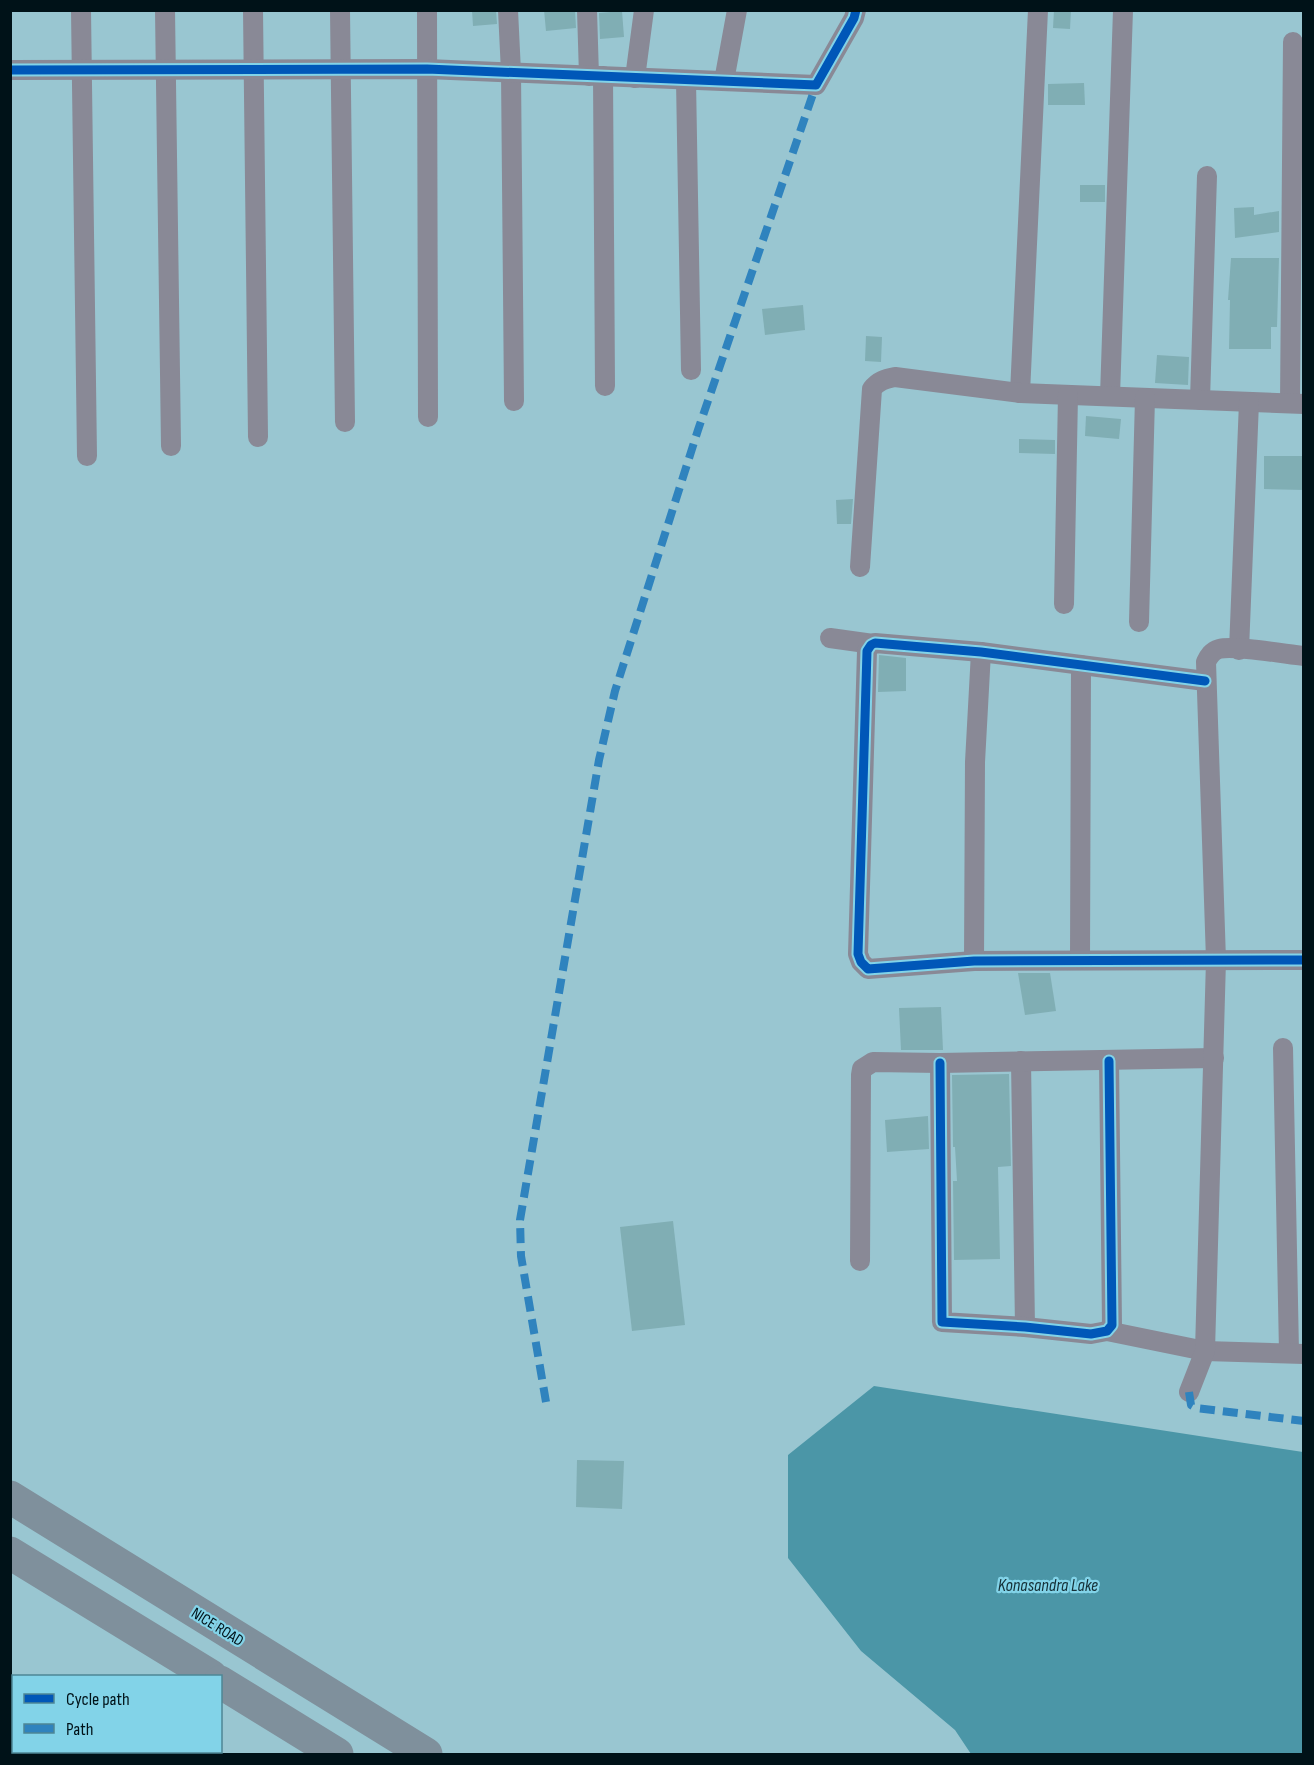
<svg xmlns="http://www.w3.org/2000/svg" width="1314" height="1765" font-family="'Sofia Sans Condensed',sans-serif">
<rect width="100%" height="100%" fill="#99c6d1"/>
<!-- water -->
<polygon fill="#4b96a7" points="874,1386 1303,1452 1303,1754 971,1754 955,1730 861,1651 788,1558 788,1455"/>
<!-- building -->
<g fill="#80aeb4">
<polygon points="472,10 496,10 497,24 473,26"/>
<polygon points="544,10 575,10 576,28 546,31"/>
<polygon points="1054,10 1071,10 1070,29 1053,28"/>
<polygon points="622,11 624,37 600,39 599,13"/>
<polygon points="1084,83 1085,105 1048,105 1048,84"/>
<rect x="1080" y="185" width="25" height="17"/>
<polygon points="1254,207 1254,215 1279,211 1279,232 1235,238 1234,208"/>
<polygon points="1231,258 1279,258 1277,327 1271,327 1271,349 1229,349 1230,300 1228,300"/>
<polygon points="803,305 805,330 765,335 762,309"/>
<polygon points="866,336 882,337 881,362 865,361"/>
<polygon points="1157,355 1189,357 1188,385 1155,383"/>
<polygon points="1086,416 1121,419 1119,439 1085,436"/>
<polygon points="1019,439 1055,440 1055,454 1019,453"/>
<polygon points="1264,456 1304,456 1304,490 1264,489"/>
<polygon points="853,499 851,524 837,524 836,500"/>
<polygon points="879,655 906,658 906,691 878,692"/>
<polygon points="1018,973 1050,973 1056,1011 1025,1015"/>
<polygon points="941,1007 943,1050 901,1050 899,1008"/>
<polygon points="1009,1074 1011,1166 998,1167 1000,1259 954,1260 953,1181 957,1181 955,1147 953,1147 952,1075"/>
<polygon points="928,1116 929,1149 887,1152 885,1120"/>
<polygon points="673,1221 685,1325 632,1331 620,1227"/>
<polygon points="577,1460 624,1461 622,1509 576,1507"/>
</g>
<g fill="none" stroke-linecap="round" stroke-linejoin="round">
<!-- minor -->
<g stroke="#898996" stroke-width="20">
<polyline points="81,10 87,456"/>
<polyline points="165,10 171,446"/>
<polyline points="253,10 258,437"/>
<polyline points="340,10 345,422"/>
<polyline points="427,10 428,417"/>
<polyline points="508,10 511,72 514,401"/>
<polyline points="587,10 589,76"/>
<polyline points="10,70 427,69 816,85 854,18 856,10"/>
<polyline points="603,76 605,386"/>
<polyline points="635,78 644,10"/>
<polyline points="686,80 691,370"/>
<polyline points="724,81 737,10"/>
<polyline points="1020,393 1038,10"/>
<polyline points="1110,396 1123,10"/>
<polyline points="1200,400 1207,176"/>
<polyline points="1290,403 1293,42"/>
<path d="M860,567L872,389C878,381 885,379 895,377L1020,393L1304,404"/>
<polyline points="1064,604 1068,395"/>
<polyline points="1139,622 1145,398"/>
<polyline points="830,638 873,644"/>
<polyline points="1239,650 1249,402"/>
<polyline points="1205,681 981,652 875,643 871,645 867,651 858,954 861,962 868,969 974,961 1304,960"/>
<polyline points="1080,959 1081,665"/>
<polyline points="974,961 975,762 981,652"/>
<polyline points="1283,1048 1289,1352"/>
<polyline points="1021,1061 1025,1327"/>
<polyline points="940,1063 942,1322 1025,1327 1091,1334 1107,1331 1112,1325 1109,1061"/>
<polyline points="860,1261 861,1075 862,1069 873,1062 940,1063 1214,1058"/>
<polyline points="1107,1331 1205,1351 1304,1354"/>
<path d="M1189,1392L1205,1351L1216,960L1206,662C1209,656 1212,651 1219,649C1234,645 1285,654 1304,656"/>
</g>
<!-- motorway -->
<g stroke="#7f909c" stroke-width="33">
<polyline points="10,1497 426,1754"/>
<polyline points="10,1553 211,1676"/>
<polyline points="220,1682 337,1754"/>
</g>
<!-- quiet -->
<g stroke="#2f83be" stroke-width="8" stroke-dasharray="15 8" stroke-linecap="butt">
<polyline points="1189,1392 1191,1405 1196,1408 1304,1421"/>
<polyline points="546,1402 521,1256 520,1220 599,760 615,691 698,430 816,85"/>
</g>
<!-- cycleway casing -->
<g stroke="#82d3e8" stroke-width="13">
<g id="cycleway">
<polyline points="10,70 427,69 816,85 854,18 856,10"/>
<polyline points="1205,681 981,652 875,643 871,645 867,651 858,954 861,962 868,969 974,961 1304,960"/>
<polyline points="940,1063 942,1322 1025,1327 1091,1334 1107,1331 1112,1325 1109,1061"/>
</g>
</g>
<!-- cycleway -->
<use href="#cycleway" stroke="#0057b8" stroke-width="9"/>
</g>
<g text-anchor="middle" stroke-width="4.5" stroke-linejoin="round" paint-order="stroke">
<!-- street labels -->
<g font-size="16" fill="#001218" stroke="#82d3e8">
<text transform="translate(218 1626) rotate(32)" y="6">NICE ROAD</text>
</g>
<!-- water labels -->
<g font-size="18" font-style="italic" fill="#152f36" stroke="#82d3e8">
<text x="1048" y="1591">Konasandra Lake</text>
</g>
</g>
<!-- border -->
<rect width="1314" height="1765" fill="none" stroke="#001218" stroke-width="24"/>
<!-- legend -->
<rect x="12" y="1675" width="210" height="78" fill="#82d3e8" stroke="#4e8695" stroke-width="1.5"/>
<rect x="24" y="1694" width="30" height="9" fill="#0057b8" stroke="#4e8695" stroke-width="1.5"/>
<text x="66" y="1705" font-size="18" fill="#001218">Cycle path</text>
<rect x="24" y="1724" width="30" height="9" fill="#2f83be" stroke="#4e8695" stroke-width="1.5"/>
<text x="66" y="1735" font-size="18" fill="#001218">Path</text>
</svg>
